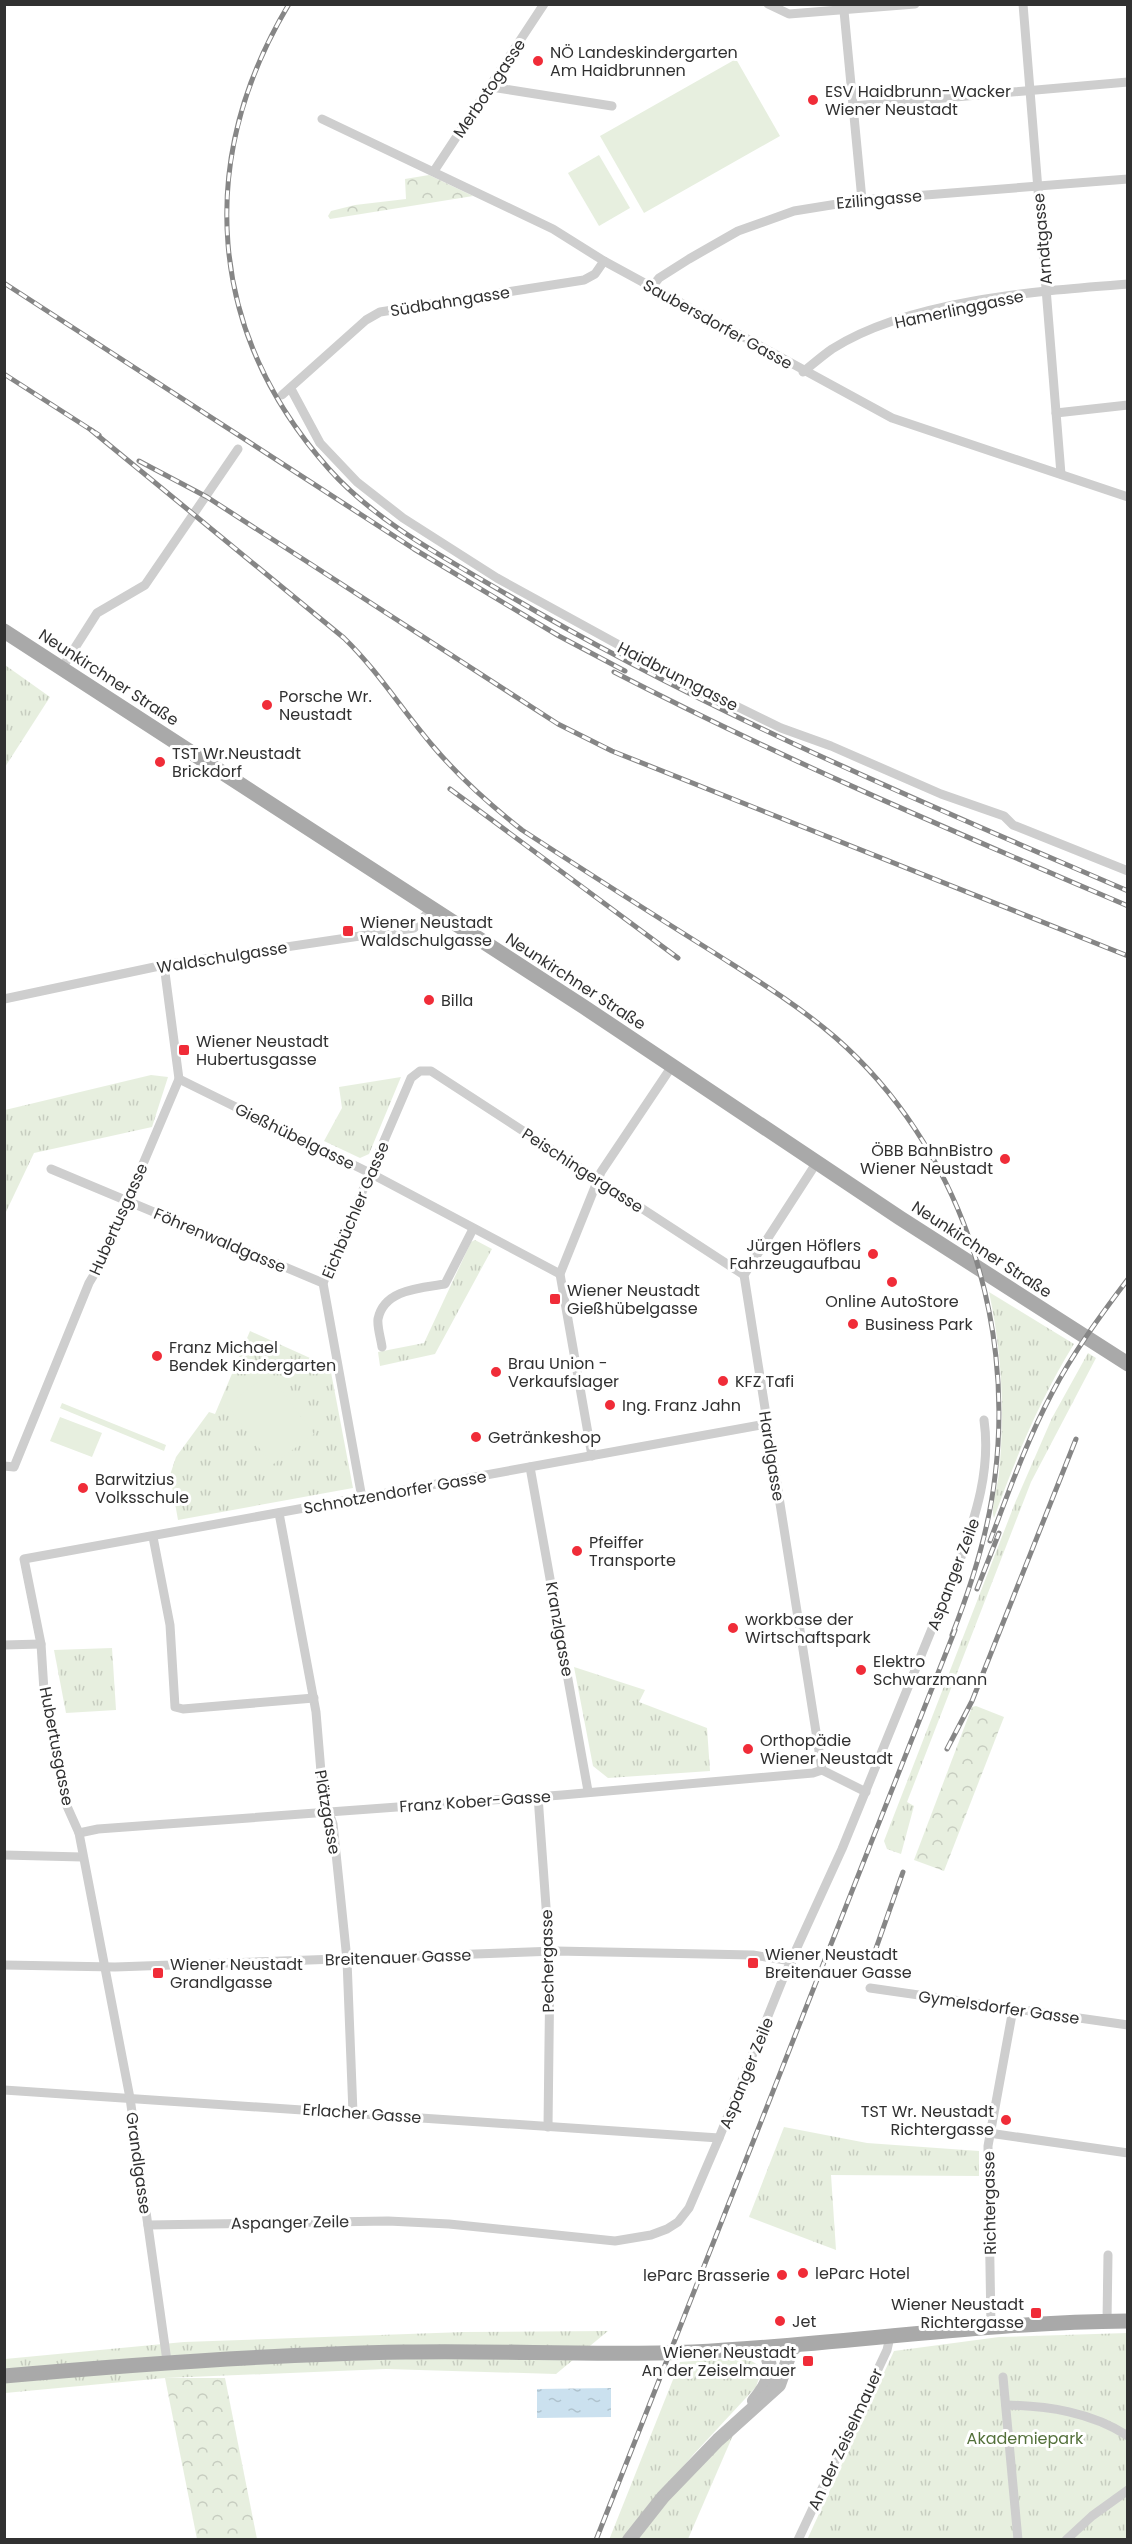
<svg xmlns="http://www.w3.org/2000/svg" width="1132" height="2544" font-family="Poppins,sans-serif">
<defs>
<pattern id="grass-tufts" width="24" height="20" patternUnits="userSpaceOnUse" patternTransform="scale(1.5)"><rect width="24" height="20" fill="#e7efdf"/><path d="M3 7l-1-3M5 7V3M7 7l1-3M15 17l-1-3M17 17v-4M19 17l1-3" fill="none" stroke="#c7cdc0"/></pattern>
<pattern id="forest-crowns" width="20" height="18" patternUnits="userSpaceOnUse" patternTransform="scale(1.5)"><rect width="20" height="18" fill="#e7efdf"/><path d="M2 6a3 3 0 1 1 6 0M12 15a3 3 0 1 1 6 0" fill="none" stroke="#c7cdc0"/></pattern>
<pattern id="water-ripples" width="26" height="14" patternUnits="userSpaceOnUse" patternTransform="scale(1.5)"><rect width="26" height="14" fill="#cbe1ef"/><path d="M2 4q2-2 4 0t4 0M15 11q2-2 4 0t4 0" fill="none" stroke="#afc2cd"/></pattern>
</defs>
<rect width="100%" height="100%" fill="#fff"/>
<!-- grass -->
<g fill="url(#grass-tufts)">
<polygon points="5,665 50,697 5,767"/>
<polygon points="151,1075 168,1077 152,1127 34,1153 5,1214 5,1110"/>
<polygon points="401,1077 369,1154 360,1158 324,1141 342,1108 339,1087"/>
<polygon points="475,1240 492,1249 435,1354 380,1366 378,1352 424,1343 471,1242"/>
<path d="M989,1292L1074,1344C1040,1399 1016,1457 994,1518C990,1509 998,1485 999,1473C1005,1412 1002,1353 989,1292Z"/>
<polygon points="250,1331 330,1367 353,1488 178,1520 170,1475 176,1457 209,1412 215,1414"/>
<polygon points="1088,1353 1096,1358 1031,1482 907,1802 914,1806 901,1854 887,1849 884,1841 1015,1503 1052,1418"/>
<polygon points="112,1648 116,1710 66,1713 54,1650"/>
<polygon points="574,1667 645,1690 639,1702 707,1728 710,1771 608,1778 593,1766"/>
<polygon points="784,2127 867,2143 979,2151 979,2176 831,2175 836,2250 749,2217"/>
<polygon points="608,2331 556,2374 386,2369 165,2378 5,2393 5,2359 184,2342 464,2332"/>
<polygon points="1127,2333 1127,2539 807,2540 894,2351 999,2337"/>
<polygon points="745,2357 758,2365 761,2372 756,2387 693,2455 622,2539 609,2540 680,2362"/>
<polygon points="740,2419 688,2539 629,2540"/>
</g>
<!-- forest -->
<g fill="url(#forest-crowns)">
<polygon points="429,175 473,196 330,219 328,216 331,211 355,205 406,199 405,179"/>
<polygon points="976,1706 1004,1717 944,1871 914,1860 972,1707"/>
<polygon points="225,2378 257,2539 197,2539 165,2378"/>
</g>
<!-- pitch -->
<g fill="#e7efdf">
<polygon points="736,59 780,136 644,213 600,136"/>
<polygon points="599,155 630,208 599,226 568,173"/>
<polygon points="269,1374 314,1434 272,1465 227,1405"/>
<polygon points="62,1403 166,1445 164,1451 60,1408"/>
<polygon points="60,1417 102,1433 92,1457 50,1441"/>
</g>
<!-- water -->
<polygon fill="url(#water-ripples)" points="611,2388 611,2417 537,2418 537,2389"/>
<g fill="none" stroke-linecap="round" stroke-linejoin="round">
<!-- street -->
<g stroke="#cecece" stroke-width="9">
<polyline points="768,4 789,14 915,4"/>
<polyline points="1023,4 1061,474"/>
<polyline points="844,11 862,200"/>
<polyline points="491,87 612,106"/>
<polyline points="853,106 1128,82"/>
<polyline points="322,119 553,229 604,261 892,418 1128,497"/>
<polyline points="434,171 544,4"/>
<polyline points="652,287 659,278 689,259 738,231 794,211 862,200 1128,179"/>
<path d="M803,372C813,364 822,356 832,349C909,300 1038,291 1128,284"/>
<polyline points="291,389 320,443 357,482 403,518 497,578 681,679 781,728 831,746 941,794 1004,816 1013,825 1128,871"/>
<polyline points="282,395 366,320 380,312 584,280 595,274 604,261"/>
<polyline points="1056,413 1128,405"/>
<polyline points="62,668 97,613 145,585 238,449"/>
<polyline points="4,999 164,965 414,928 432,908"/>
<polyline points="179,1079 370,1173 560,1274"/>
<polyline points="817,1162 744,1275 822,1770"/>
<polyline points="51,1169 323,1283"/>
<path d="M382,1347C381,1339 377,1327 378,1319C384,1289 421,1288 445,1284L473,1229"/>
<polyline points="592,1456 560,1274 601,1172 672,1066"/>
<polyline points="4,1466 14,1467 89,1283 101,1263 179,1079 164,965"/>
<polyline points="530,1467 588,1791"/>
<polyline points="362,1498 323,1283 411,1078 420,1071 431,1071 744,1275"/>
<polyline points="279,1513 316,1712 323,1796 333,1824 347,1960 353,2113"/>
<polyline points="153,1537 170,1625 175,1707 183,1709 314,1698"/>
<polyline points="4,1645 41,1644"/>
<polyline points="538,1796 550,1962 548,2127"/>
<polyline points="79,1833 98,1829 562,1795 813,1773 822,1770 866,1792"/>
<polyline points="4,1855 82,1857"/>
<polyline points="4,1965 115,1967 556,1951 753,1955 792,1961"/>
<polyline points="870,1988 1128,2025"/>
<polyline points="4,2090 719,2138"/>
<polyline points="989,2133 1128,2153"/>
<path d="M148,2225L388,2221L449,2224L615,2241L651,2235L667,2229L678,2222L689,2208L719,2138L784,1976L842,1849L960,1560C976,1515 991,1469 984,1420"/>
<polyline points="1107,2321 1108,2255"/>
<polyline points="991,2327 988,2146 1013,2009"/>
<polyline points="167,2361 130,2098 79,1833 66,1804 44,1691 41,1644 24,1559 766,1424"/>
<polyline points="1003,2377 1018,2540"/>
<path d="M1006,2405C1048,2406 1091,2412 1128,2436"/>
<polyline points="798,2540 887,2350 890,2337"/>
<polyline points="1066,2540 1092,2516 1128,2490"/>
</g>
<!-- secondary -->
<g stroke="#bbb" stroke-width="14">
<path d="M754,2401C768,2384 778,2367 761,2348"/>
<polyline points="629,2540 663,2497 718,2440 779,2385 791,2351 796,2346"/>
</g>
<!-- primary -->
<g stroke="#a9a9a9" stroke-width="15">
<polyline points="4,631 584,1007 900,1218 1128,1364"/>
<path d="M4,2376C138,2364 271,2354 405,2352C501,2350 597,2356 693,2352C838,2345 982,2322 1128,2321"/>
</g>
<!-- rail casing -->
<g stroke="#868686" stroke-width="5">
<g id="rail">
<path d="M289,4C195,161 207,332 329,469C377,523 447,559 508,595C706,712 917,800 1128,891"/>
<polyline points="4,283 414,549 559,636 625,671"/>
<polyline points="4,374 99,435"/>
<path d="M91,430L344,638C378,671 402,710 432,745C459,777 489,804 522,830C585,871 649,912 713,952C755,979 798,1005 836,1038C958,1145 1015,1316 995,1476C989,1531 972,1584 952,1635"/>
<polyline points="139,461 207,497 558,724 612,751 1128,956"/>
<path d="M614,672C782,759 955,832 1128,906"/>
<polyline points="450,789 678,958"/>
<path d="M990,1541C1009,1491 1027,1440 1052,1393C1073,1353 1100,1316 1128,1279"/>
<polyline points="977,1589 999,1533"/>
<polyline points="947,1749 972,1701 1076,1439"/>
<polyline points="874,1954 903,1872"/>
<polyline points="596,2540 955,1630"/>
</g>
</g>
<!-- rail -->
<use href="#rail" stroke="#fff" stroke-width="3" stroke-dasharray="9" stroke-linecap="butt"/>
</g>
<!-- markers -->
<g fill="#f02c38" stroke="#fff" stroke-width="2">
<circle cx="538" cy="61" r="6"/>
<circle cx="813" cy="100" r="6"/>
<circle cx="267" cy="705" r="6"/>
<circle cx="160" cy="762" r="6"/>
<rect x="342" y="925" width="12" height="12" rx="3"/>
<circle cx="429" cy="1000" r="6"/>
<rect x="178" y="1044" width="12" height="12" rx="3"/>
<circle cx="1005" cy="1159" r="6"/>
<circle cx="873" cy="1254" r="6"/>
<circle cx="892" cy="1282" r="6"/>
<rect x="549" y="1293" width="12" height="12" rx="3"/>
<circle cx="853" cy="1324" r="6"/>
<circle cx="157" cy="1356" r="6"/>
<circle cx="496" cy="1372" r="6"/>
<circle cx="723" cy="1381" r="6"/>
<circle cx="610" cy="1405" r="6"/>
<circle cx="476" cy="1437" r="6"/>
<circle cx="83" cy="1488" r="6"/>
<circle cx="577" cy="1551" r="6"/>
<circle cx="733" cy="1628" r="6"/>
<circle cx="861" cy="1670" r="6"/>
<circle cx="748" cy="1749" r="6"/>
<rect x="747" y="1957" width="12" height="12" rx="3"/>
<rect x="152" y="1967" width="12" height="12" rx="3"/>
<circle cx="1006" cy="2120" r="6"/>
<circle cx="803" cy="2273" r="6"/>
<circle cx="782" cy="2275" r="6"/>
<rect x="1030" y="2307" width="12" height="12" rx="3"/>
<circle cx="780" cy="2321" r="6"/>
<rect x="802" y="2355" width="12" height="12" rx="3"/>
</g>
<g text-anchor="middle" stroke-width="6" stroke-linejoin="round" paint-order="stroke">
<!-- poi labels -->
<g font-size="16" fill="#313131" stroke="#fff" text-anchor="start">
<text x="550" y="58">NÖ Landeskindergarten<tspan x="550" dy="18">Am Haidbrunnen</tspan></text>
<text x="825" y="97">ESV Haidbrunn-Wacker<tspan x="825" dy="18">Wiener Neustadt</tspan></text>
<text x="279" y="702">Porsche Wr.<tspan x="279" dy="18">Neustadt</tspan></text>
<text x="172" y="759">TST Wr.Neustadt<tspan x="172" dy="18">Brickdorf</tspan></text>
<text x="360" y="928">Wiener Neustadt<tspan x="360" dy="18">Waldschulgasse</tspan></text>
<text x="441" y="1006">Billa</text>
<text x="196" y="1047">Wiener Neustadt<tspan x="196" dy="18">Hubertusgasse</tspan></text>
<text x="993" y="1156" text-anchor="end">ÖBB BahnBistro<tspan x="993" dy="18">Wiener Neustadt</tspan></text>
<text x="861" y="1251" text-anchor="end">Jürgen Höflers<tspan x="861" dy="18">Fahrzeugaufbau</tspan></text>
<text x="567" y="1296">Wiener Neustadt<tspan x="567" dy="18">Gießhübelgasse</tspan></text>
<text x="892" y="1307" text-anchor="middle">Online AutoStore</text>
<text x="865" y="1330">Business Park</text>
<text x="169" y="1353">Franz Michael<tspan x="169" dy="18">Bendek Kindergarten</tspan></text>
<text x="508" y="1369">Brau Union -<tspan x="508" dy="18">Verkaufslager</tspan></text>
<text x="735" y="1387">KFZ Tafi</text>
<text x="622" y="1411">Ing. Franz Jahn</text>
<text x="488" y="1443">Getränkeshop</text>
<text x="95" y="1485">Barwitzius<tspan x="95" dy="18">Volksschule</tspan></text>
<text x="589" y="1548">Pfeiffer<tspan x="589" dy="18">Transporte</tspan></text>
<text x="745" y="1625">workbase der<tspan x="745" dy="18">Wirtschaftspark</tspan></text>
<text x="873" y="1667">Elektro<tspan x="873" dy="18">Schwarzmann</tspan></text>
<text x="760" y="1746">Orthopädie<tspan x="760" dy="18">Wiener Neustadt</tspan></text>
<text x="765" y="1960">Wiener Neustadt<tspan x="765" dy="18">Breitenauer Gasse</tspan></text>
<text x="170" y="1970">Wiener Neustadt<tspan x="170" dy="18">Grandlgasse</tspan></text>
<text x="994" y="2117" text-anchor="end">TST Wr. Neustadt<tspan x="994" dy="18">Richtergasse</tspan></text>
<text x="815" y="2279">leParc Hotel</text>
<text x="770" y="2281" text-anchor="end">leParc Brasserie</text>
<text x="1024" y="2310" text-anchor="end">Wiener Neustadt<tspan x="1024" dy="18">Richtergasse</tspan></text>
<text x="792" y="2327">Jet</text>
<text x="796" y="2358" text-anchor="end">Wiener Neustadt<tspan x="796" dy="18">An der Zeiselmauer</tspan></text>
</g>
<!-- street labels -->
<g font-size="16" fill="#313131" stroke="#fff">
<text transform="translate(489 88) rotate(-56)" y="6">Merbotogasse</text>
<text transform="translate(879 199) rotate(-5)" y="6">Ezilingasse</text>
<text transform="translate(1042 239) rotate(-95)" y="6">Arndtgasse</text>
<text transform="translate(450 301) rotate(-9)" y="6">Südbahngasse</text>
<text transform="translate(959 309) rotate(-12)" y="6">Hamerlinggasse</text>
<text transform="translate(718 324) rotate(29)" y="6">Saubersdorfer Gasse</text>
<text transform="translate(678 676) rotate(27)" y="6">Haidbrunngasse</text>
<text transform="translate(109 677) rotate(33)" y="6">Neunkirchner Straße</text>
<text transform="translate(222 957) rotate(-9)" y="6">Waldschulgasse</text>
<text transform="translate(576 981) rotate(33)" y="6">Neunkirchner Straße</text>
<text transform="translate(295 1136) rotate(26)" y="6">Gießhübelgasse</text>
<text transform="translate(583 1170) rotate(33)" y="6">Peischingergasse</text>
<text transform="translate(355 1210) rotate(-67)" y="6">Eichbüchler Gasse</text>
<text transform="translate(118 1219) rotate(-66)" y="6">Hubertusgasse</text>
<text transform="translate(220 1240) rotate(23)" y="6">Föhrenwaldgasse</text>
<text transform="translate(982 1249) rotate(33)" y="6">Neunkirchner Straße</text>
<text transform="translate(772 1456) rotate(81)" y="6">Hardlgasse</text>
<text transform="translate(395 1492) rotate(-10)" y="6">Schnotzendorfer Gasse</text>
<text transform="translate(953 1574) rotate(-69)" y="6">Aspanger Zeile</text>
<text transform="translate(560 1629) rotate(80)" y="6">Kranzlgasse</text>
<text transform="translate(57 1746) rotate(79)" y="6">Hubertusgasse</text>
<text transform="translate(475 1801) rotate(-4)" y="6">Franz Kober-Gasse</text>
<text transform="translate(328 1812) rotate(80)" y="6">Plätzgasse</text>
<text transform="translate(398 1957) rotate(-2)" y="6">Breitenauer Gasse</text>
<text transform="translate(547 1961) rotate(-91)" y="6">Pechergasse</text>
<text transform="translate(999 2007) rotate(8)" y="6">Gymelsdorfer Gasse</text>
<text transform="translate(746 2073) rotate(-68)" y="6">Aspanger Zeile</text>
<text transform="translate(362 2113) rotate(4)" y="6">Erlacher Gasse</text>
<text transform="translate(139 2163) rotate(82)" y="6">Grandlgasse</text>
<text transform="translate(989 2203) rotate(-91)" y="6">Richtergasse</text>
<text transform="translate(290 2222) rotate(-1)" y="6">Aspanger Zeile</text>
<text transform="translate(845 2439) rotate(-65)" y="6">An der Zeiselmauer</text>
</g>
<!-- park labels -->
<g font-size="16" fill="#54713b" stroke="#fff">
<text x="1025" y="2444">Akademiepark</text>
</g>
</g>
<!-- border -->
<rect width="1132" height="2544" fill="none" stroke="#313131" stroke-width="12"/>
</svg>
